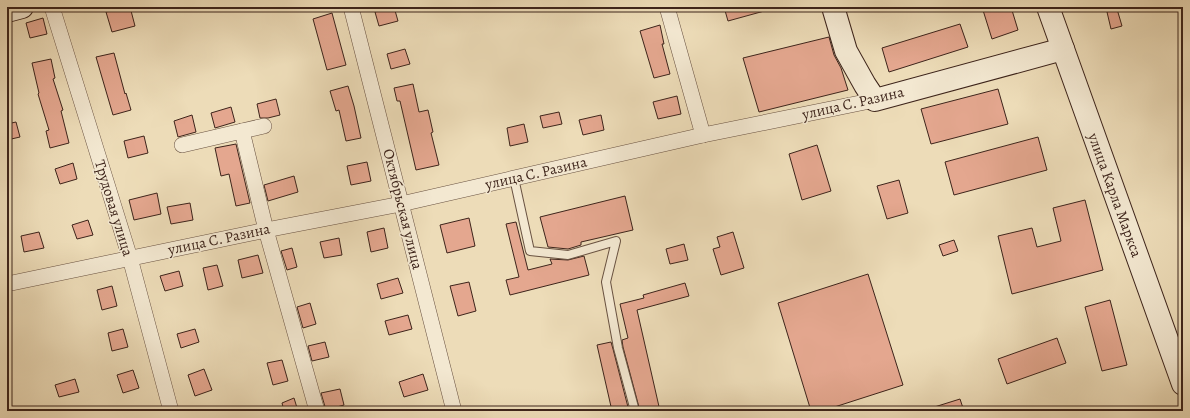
<svg xmlns="http://www.w3.org/2000/svg" width="1190" height="418" font-family="Alegreya,serif">
<rect width="100%" height="100%" fill="#eddcb8"/>
<filter id="stains"><feTurbulence type="fractalNoise" baseFrequency=".005" numOctaves="4"/><feColorMatrix values="0 0 0 0 .2 0 0 0 0 .09 0 0 0 0 .02 0 0 0 .5 -.17"/></filter>
<radialGradient id="worn" r=".72"><stop offset=".6" stop-color="#630" stop-opacity="0"/><stop offset="1" stop-color="#630" stop-opacity=".3"/></radialGradient>
<!-- building -->
<g fill="#e4a78f" stroke="#3d241b">
<polygon points="126,7 130,7 135,26 112,32 106,12"/>
<polygon points="394,7 398,21 379,26 375,12"/>
<polygon points="724,7 767,7 768,10 728,21"/>
<polygon points="982,7 1011,7 1018,30 992,39"/>
<polygon points="1117,9 1122,26 1111,29 1107,12"/>
<polygon points="332,13 346,65 327,70 313,19"/>
<polygon points="43,18 47,34 30,38 26,23"/>
<polygon points="960,24 968,47 889,72 882,48"/>
<polygon points="660,25 664,44 662,44 670,74 654,78 640,31"/>
<polygon points="829,37 834,55 841,68 848,90 759,112 743,58"/>
<polygon points="405,49 410,64 391,69 387,54"/>
<polygon points="114,53 125,94 126,93 131,110 113,115 96,57"/>
<polygon points="51,59 55,78 53,79 63,110 61,111 69,143 50,148 46,131 49,130 38,94 39,93 32,63"/>
<polygon points="413,84 419,112 428,110 433,132 431,133 439,165 416,170 400,101 397,101 394,88"/>
<polygon points="348,86 354,106 361,138 346,141 339,110 336,111 330,91"/>
<polygon points="998,89 1008,124 931,144 921,109"/>
<polygon points="677,96 681,114 658,119 653,102"/>
<polygon points="276,99 280,115 268,118 260,118 257,104"/>
<polygon points="231,107 235,122 215,128 211,113"/>
<polygon points="559,112 562,124 543,128 540,116"/>
<polygon points="192,115 196,132 178,137 174,121"/>
<polygon points="601,115 604,130 583,135 579,120"/>
<polygon points="16,122 20,137 7,140 7,124"/>
<polygon points="524,124 528,142 510,146 507,128"/>
<polygon points="144,136 148,153 128,158 124,141"/>
<polygon points="1038,137 1047,170 954,195 945,162"/>
<polygon points="236,144 250,203 236,206 229,174 221,176 215,148"/>
<polygon points="817,145 831,191 802,200 789,154"/>
<polygon points="367,162 371,181 351,185 347,166"/>
<polygon points="73,163 77,179 60,184 55,169"/>
<polygon points="294,176 298,192 268,201 264,185"/>
<polygon points="899,180 908,213 887,219 877,186"/>
<polygon points="157,193 161,214 134,220 129,200"/>
<polygon points="625,196 633,230 581,242 581,245 568,249 548,247 540,217"/>
<polygon points="1085,200 1103,270 1012,294 998,236 1032,228 1037,247 1061,241 1053,208"/>
<polygon points="190,203 193,220 171,224 167,207"/>
<polygon points="469,218 475,246 447,253 440,225"/>
<polygon points="88,220 93,235 77,239 72,225"/>
<polygon points="516,222 528,270 552,264 550,259 568,260 584,256 589,275 510,295 506,280 519,277 506,224"/>
<polygon points="384,228 388,248 371,252 367,232"/>
<polygon points="39,232 44,248 24,252 21,236"/>
<polygon points="733,232 744,268 721,275 713,249 720,247 717,237"/>
<polygon points="339,238 342,255 324,258 320,242"/>
<polygon points="954,240 958,251 943,256 939,245"/>
<polygon points="684,244 688,260 670,264 666,249"/>
<polygon points="292,248 297,267 287,270 281,251"/>
<polygon points="258,255 263,273 242,278 238,260"/>
<polygon points="217,265 223,286 208,290 203,268"/>
<polygon points="179,271 183,286 165,291 160,276"/>
<polygon points="868,274 903,385 822,411 811,411 778,303"/>
<polygon points="398,278 403,293 381,299 377,284"/>
<polygon points="469,282 476,311 458,316 450,286"/>
<polygon points="685,283 689,296 637,310 660,411 640,411 623,347 622,340 628,338 620,304 644,298 643,295"/>
<polygon points="112,286 117,306 102,310 97,290"/>
<polygon points="1110,300 1127,365 1102,371 1085,307"/>
<polygon points="310,303 316,324 303,328 297,307"/>
<polygon points="408,315 412,329 389,335 385,321"/>
<polygon points="123,329 128,347 112,351 108,333"/>
<polygon points="195,329 199,342 181,348 177,334"/>
<polygon points="1057,338 1066,363 1007,384 998,359"/>
<polygon points="325,342 329,357 312,361 308,346"/>
<polygon points="611,342 613,349 629,411 612,411 597,345"/>
<polygon points="282,360 288,381 273,385 267,363"/>
<polygon points="204,369 212,390 195,396 188,375"/>
<polygon points="133,370 139,388 123,393 117,375"/>
<polygon points="423,374 428,390 404,397 399,382"/>
<polygon points="75,379 79,392 59,397 55,385"/>
<polygon points="340,389 344,405 326,410 321,393"/>
<polygon points="294,398 298,411 284,411 282,403"/>
<polygon points="960,399 964,411 928,411 928,409"/>
</g>
<g fill="none" stroke-linecap="round" stroke-linejoin="round">
<!-- lane casing -->
<g stroke="#695242" stroke-width="10">
<polyline id="lane" points="514,178 530,251 568,255 616,241 606,282 618,348 635,411"/>
</g>
<!-- street casing -->
<g stroke="#695242" stroke-width="16">
<g id="street">
<polyline points="52,7 130,258 171,411"/>
<polyline points="351,7 454,411"/>
<polyline points="667,7 703,135"/>
<polyline points="242,131 264,126"/>
<polyline points="182,145 242,131 266,230 317,411"/>
<polyline points="7,284 266,230 401,204 703,135 875,100"/>
</g>
</g>
<!-- secondary casing -->
<g stroke="#3d241b" stroke-width="24">
<g id="secondary">
<polyline points="833,7 846,51 865,85 875,100 1063,49"/>
<polyline points="1048,7 1183,384"/>
<polyline points="7,11 22,7"/>
</g>
</g>
<!-- lane -->
<use href="#lane" stroke="#f3e8d1" stroke-width="8"/>
<!-- street -->
<use href="#street" stroke="#f3e8d1" stroke-width="15"/>
<!-- secondary -->
<use href="#secondary" stroke="#f3e8d1" stroke-width="22"/>
</g>
<g text-anchor="middle" stroke-width="3" stroke-linejoin="round" paint-order="stroke">
<!-- street labels -->
<g font-size="15" fill="#3d241b" stroke="#f3e8d1">
<text transform="translate(853 103) rotate(-13)" y="5">улица С. Разина</text>
<text transform="translate(536 173) rotate(-13)" y="5">улица С. Разина</text>
<text transform="translate(1115 195) rotate(70)" y="5">улица Карла Маркса</text>
<text transform="translate(114 208) rotate(73)" y="5">Трудовая улица</text>
<text transform="translate(403 209) rotate(76)" y="5">Октябрьская улица</text>
<text transform="translate(219 239) rotate(-12)" y="5">улица С. Разина</text>
</g>
</g>
<!-- margin -->
<rect width="1190" height="418" fill="none" stroke="#eddcb8" stroke-width="24"/>
<rect x="8" y="8" width="1174" height="402" fill="none" stroke="#3d241b" stroke-width="2"/>
<rect x="12" y="12" width="1166" height="394" fill="none" stroke="#3d241b"/>
<rect width="100%" height="100%" filter="url(#stains)"/>
<rect width="100%" height="100%" fill="url(#worn)"/>
</svg>
